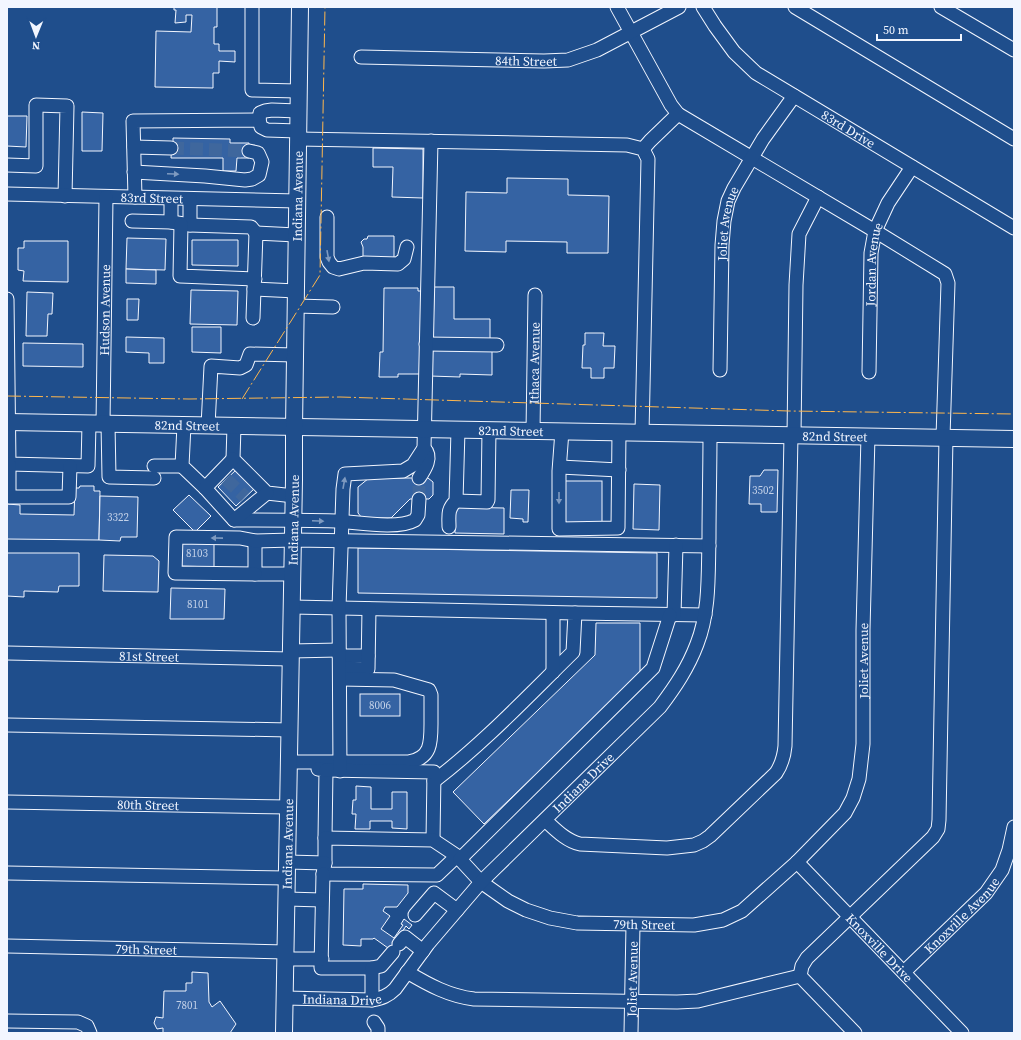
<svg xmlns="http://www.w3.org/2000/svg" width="1021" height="1040" font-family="'Source Serif 4',serif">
<rect width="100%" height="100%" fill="#1f4e8c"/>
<!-- building -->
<g fill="#3563a3" stroke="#f2f6ff">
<polygon points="174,7 217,7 217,27 214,27 214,44 219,44 219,51 235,51 235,62 219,61 219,73 213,73 213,88 155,87 156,31 191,32 192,15 186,15 186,22 175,23 176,10 174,10"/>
<polygon points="82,112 103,113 102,151 82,151"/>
<polygon points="7,116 27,116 26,147 7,146"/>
<polygon points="173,138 230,139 230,143 249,143 249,158 237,158 236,171 223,171 223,158 171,158 172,142 173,142"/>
<polygon points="373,148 423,149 423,198 392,197 393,167 373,167"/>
<polygon points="507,178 568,179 568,195 609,196 608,253 567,253 567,242 506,241 506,252 465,251 466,192 507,193"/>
<polygon points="368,236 394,236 394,261 363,260 363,247 361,242 364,239 367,239"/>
<polygon points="127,238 166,239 165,270 126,269"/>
<polygon points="192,240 238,240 238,266 192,265"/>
<polygon points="24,241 68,241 68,282 23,281 24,271 18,270 18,248 24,248"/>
<polygon points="126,269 156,270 156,284 126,283"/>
<polygon points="434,287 454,287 454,319 490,319 490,340 433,339"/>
<polygon points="384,288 418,288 418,291 421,291 420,374 398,374 398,377 379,377 380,352 383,352"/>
<polygon points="191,290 238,291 237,325 190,324"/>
<polygon points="27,292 53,293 52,314 48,314 47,336 26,336"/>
<polygon points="127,299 139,299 138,320 127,320"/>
<polygon points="192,327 221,327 221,353 192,352"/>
<polygon points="585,333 604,333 603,346 615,346 614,368 604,368 604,378 591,378 591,368 582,368 583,345 585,345"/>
<polygon points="126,337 164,338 164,363 149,363 149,353 126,352"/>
<polygon points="23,343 83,344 83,367 23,366"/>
<polygon points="431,346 492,347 492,375 460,374 460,377 430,376"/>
<polygon points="237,469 255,488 236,506 218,487"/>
<polygon points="764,470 778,470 777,512 761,512 761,504 749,504 750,476 760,476"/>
<polygon points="369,478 428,478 433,482 433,495 429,499 410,499 391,518 362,518 358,513 358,487"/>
<rect x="565" y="481" width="37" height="42"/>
<polygon points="634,484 660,485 659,530 633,529"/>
<polygon points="80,486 94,486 94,491 100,491 99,540 7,539 7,504 20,505 20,514 74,515 75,488 79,488"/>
<polygon points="511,490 529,490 528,522 523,522 523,519 510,518"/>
<polygon points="189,495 211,516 195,532 173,510"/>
<polygon points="100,496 138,497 137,537 121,537 120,541 99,540"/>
<polygon points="454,507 504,508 504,534 455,533"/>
<polygon points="180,539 214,540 214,567 180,566"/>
<polygon points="358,548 657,553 657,598 358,593"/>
<polygon points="7,553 79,553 79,586 59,586 58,592 24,591 24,597 7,596"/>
<polygon points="104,555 153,556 159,561 158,592 103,591"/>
<polygon points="171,588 225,589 224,619 170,619"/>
<polygon points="596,623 640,623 640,674 484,824 453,792 595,655"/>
<rect x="360" y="694" width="40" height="22"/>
<polygon points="356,786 371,787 371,809 392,809 392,792 407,792 407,829 392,828 392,821 370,821 370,829 355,829 356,814 352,814 353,800 356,800"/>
<polygon points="363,884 408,885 408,893 397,907 385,907 383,911 390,916 381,929 394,938 403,925 401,924 404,919 412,925 409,929 406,926 396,941 395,953 374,938 373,939 361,939 361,946 343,945 344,889 363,889"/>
<polygon points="192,972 208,973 209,1002 212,1007 220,1001 236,1024 230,1033 163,1033 163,1028 157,1029 154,1023 156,1017 163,1018 164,991 186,991 186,983 192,983"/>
</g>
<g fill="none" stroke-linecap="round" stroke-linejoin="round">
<!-- minor-tunnel -->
<g stroke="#3f679d" stroke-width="13" stroke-dasharray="13 6" stroke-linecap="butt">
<polyline points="171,148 249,151"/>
<polyline points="226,479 245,497"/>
<polyline points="419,499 419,478"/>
</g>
<!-- minor casing -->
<g stroke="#f2f6ff" stroke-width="15">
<g id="minor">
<polyline points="252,7 252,90 298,91"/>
<polyline points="617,7 671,105 678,114 875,231 945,274 948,283 943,437"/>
<path id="s1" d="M703,7L715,26L734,52L756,73L1014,228"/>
<polyline points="795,7 1014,139"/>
<polyline points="941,7 1014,50"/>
<path id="s2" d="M361,57L544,61L568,60L597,50L679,7"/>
<polyline points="259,120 260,113 265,111 272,110 298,111"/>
<polyline points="298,139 627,145 643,149 648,159 642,433"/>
<polyline points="134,147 171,148"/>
<polyline points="643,149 650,141 678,114"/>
<polyline points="7,165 36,166 36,105 67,106 65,196"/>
<polyline points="134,172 205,176 245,180 252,179 259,175 262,162 258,153 249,151"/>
<path id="s3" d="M7,194L297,201"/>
<polyline points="135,197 133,121 259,120 261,127 267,130 298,131"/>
<polyline points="190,199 190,225"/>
<polyline points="327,217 327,257 329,262 333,267 339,269 364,263 398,264 404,259 407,247"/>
<polyline points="132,221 171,222 190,225 251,227 256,233"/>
<polyline points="171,222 171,199"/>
<polyline points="181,224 180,276 255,279"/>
<polyline points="254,289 296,291"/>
<polyline points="7,299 9,464 88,466 89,424"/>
<polyline points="295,306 333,307"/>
<polyline points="253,318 256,233 296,235"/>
<polyline points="426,344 497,345"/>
<path id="s4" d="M720,370L722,245L724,221L728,201L734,188L763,139L794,96"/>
<path id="s5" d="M869,372L871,253L875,231L888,203L912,167"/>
<path id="s6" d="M103,424L106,197"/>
<polyline points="108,424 109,477 154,478"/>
<path d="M184,425L182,466L205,488L234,520C268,520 302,520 336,521C356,522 398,530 415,520L418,515L419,499"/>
<polyline points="208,426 211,366 240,368 246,365 250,354 295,355"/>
<polyline points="234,426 233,459 267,493 294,496"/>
<path id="s7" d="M533,431L535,295"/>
<polyline points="562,431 559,471 559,529 618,528 619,432"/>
<polyline points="794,435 796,285 799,234 818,197"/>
<polyline points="7,464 9,464 9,497 69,497 70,466"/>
<polyline points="154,466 182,466"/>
<polyline points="560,467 619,470"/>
<path d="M419,478C425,469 433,457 424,448"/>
<polyline points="205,488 233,459"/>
<polyline points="456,501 487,502 488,500 489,430"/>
<polyline points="234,520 267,493"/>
<path d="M449,527C449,516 447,509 456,501L458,430"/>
<polyline points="255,541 255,574 293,574"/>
<polyline points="255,574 175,573 176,537 240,538 255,541 293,540 709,546"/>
<path d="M292,607L575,613L573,652C528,696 484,743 434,781"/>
<polyline points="575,613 705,615"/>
<polyline points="674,615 676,545"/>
<polyline points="291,651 339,650"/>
<path id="s8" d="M7,653L291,659"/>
<polyline points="339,656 368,656"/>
<polyline points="340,668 368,669 369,609"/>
<polyline points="553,672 553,613"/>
<polyline points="7,725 290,730"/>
<path d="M290,762H409C431,758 431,743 431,724C431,714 431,705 431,695L429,690L394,680L340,679"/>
<polyline points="318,769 326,770 325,838"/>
<polyline points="326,770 434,772 433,840"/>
<polyline points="340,771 339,608 343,489 345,474 403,471 413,465 424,448 431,141"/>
<path id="s9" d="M7,802L289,807"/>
<path d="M545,820C555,829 566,841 580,844L667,848L694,845L703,841L710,836L776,773C782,764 784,757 785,746L791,435"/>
<path id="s10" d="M457,856L437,875L323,874L325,863V838L433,840L457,856L481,882L508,901L526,910L550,918L577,923L694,925L723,920L742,911L797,862L845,813L853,798L859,779L863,744V630L868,436"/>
<polyline points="460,859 653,668 670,615"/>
<polyline points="288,862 325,863"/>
<path id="s11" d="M797,862L962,1033"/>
<polyline points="7,873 287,878"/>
<polyline points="323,874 321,968 372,968 372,1000"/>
<polyline points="287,899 322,900"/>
<polyline points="415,915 434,893 457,910"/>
<polyline points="399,944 405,937 423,951"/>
<path id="s12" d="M7,946L286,952"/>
<polyline points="286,959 322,959"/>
<polyline points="372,968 381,966 393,952"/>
<path d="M407,972C429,985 449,996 474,999L677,1002L698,1001L800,976"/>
<path id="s13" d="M904,972L986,893L1002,870L1009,850L1014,827"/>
<path id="s14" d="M285,998L372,1000C382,998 388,996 395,989L428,944L481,882L660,707C675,687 688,668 697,644C710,611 708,573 709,538C709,503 710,469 710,434"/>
<polyline points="7,1021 78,1022 87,1026 90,1033"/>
<polyline points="374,1022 378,1028 378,1033"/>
<path id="s15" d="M631,1033L633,925"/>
<polyline points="855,1033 800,976 802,966 807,958 933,837 938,829 939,820 946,437"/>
</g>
</g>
<!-- major casing -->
<g stroke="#f2f6ff" stroke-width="18">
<g id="major">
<path id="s16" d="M7,422L1014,439"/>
<path id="s17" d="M284,1033L294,480V427L300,7"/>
</g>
</g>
<!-- minor -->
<use href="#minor" stroke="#1f4e8c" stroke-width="13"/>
<!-- major -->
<use href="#major" stroke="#1f4e8c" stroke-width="16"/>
<!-- power -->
<g stroke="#ffb74d" stroke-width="1" stroke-dasharray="14 3 2 3" stroke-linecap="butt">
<polyline points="7,396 189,399 340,397 789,411 1014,414"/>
<polyline points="242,399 320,275 325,7"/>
</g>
</g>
<!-- one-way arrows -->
<defs><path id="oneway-solid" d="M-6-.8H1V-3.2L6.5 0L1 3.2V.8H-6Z"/></defs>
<g fill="#7e9ac0">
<use href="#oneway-solid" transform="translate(173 174) rotate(3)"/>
<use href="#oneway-solid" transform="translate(328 256) rotate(80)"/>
<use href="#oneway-solid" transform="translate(344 483) rotate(-80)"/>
<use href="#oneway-solid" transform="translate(559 498) rotate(90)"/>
<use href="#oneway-solid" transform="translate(318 521) rotate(2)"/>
<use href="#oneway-solid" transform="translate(217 538) rotate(-179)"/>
</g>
<g text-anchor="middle" stroke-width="3" stroke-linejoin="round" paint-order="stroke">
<!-- number labels -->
<g font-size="11" fill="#c3d1e8">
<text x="763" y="494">3502</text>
<text x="118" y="521">3322</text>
<text x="197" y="557">8103</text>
<text x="198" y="608">8101</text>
<text x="380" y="709">8006</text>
<text x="187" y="1009">7801</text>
</g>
<!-- street labels -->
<g font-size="13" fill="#f2f6ff" stroke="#1f4e8c">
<text dy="5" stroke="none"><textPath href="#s2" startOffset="165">84th Street</textPath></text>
<text dy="5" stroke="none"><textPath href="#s1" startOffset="193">83rd Drive</textPath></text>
<text dy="5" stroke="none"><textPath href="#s17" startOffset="837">Indiana Avenue</textPath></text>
<text dy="5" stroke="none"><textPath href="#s3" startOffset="145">83rd Street</textPath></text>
<text dy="5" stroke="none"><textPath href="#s4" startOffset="147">Joliet Avenue</textPath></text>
<text dy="5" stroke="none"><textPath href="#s5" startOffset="108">Jordan Avenue</textPath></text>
<text dy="5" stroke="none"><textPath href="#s6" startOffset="114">Hudson Avenue</textPath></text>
<text dy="5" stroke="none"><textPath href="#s7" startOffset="68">Ithaca Avenue</textPath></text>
<text dy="5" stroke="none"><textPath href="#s16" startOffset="180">82nd Street</textPath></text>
<text dy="5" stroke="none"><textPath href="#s16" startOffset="504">82nd Street</textPath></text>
<text dy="5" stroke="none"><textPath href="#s16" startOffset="828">82nd Street</textPath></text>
<text dy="5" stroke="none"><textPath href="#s17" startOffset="513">Indiana Avenue</textPath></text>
<text dy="5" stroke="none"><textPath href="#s8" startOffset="142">81st Street</textPath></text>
<text dy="5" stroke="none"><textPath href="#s10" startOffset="921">Joliet Avenue</textPath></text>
<text dy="5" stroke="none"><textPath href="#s14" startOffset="393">Indiana Drive</textPath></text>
<text dy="5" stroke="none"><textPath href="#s9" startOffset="141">80th Street</textPath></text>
<text dy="5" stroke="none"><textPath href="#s17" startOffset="189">Indiana Avenue</textPath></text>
<text dy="5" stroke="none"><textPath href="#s13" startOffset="81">Knoxville Avenue</textPath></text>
<text dy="5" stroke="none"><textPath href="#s10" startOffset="523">79th Street</textPath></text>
<text dy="5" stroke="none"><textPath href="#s11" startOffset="119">Knoxville Drive</textPath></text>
<text dy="5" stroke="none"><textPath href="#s12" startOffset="139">79th Street</textPath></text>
<text dy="5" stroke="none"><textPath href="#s15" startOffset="54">Joliet Avenue</textPath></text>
<text dy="5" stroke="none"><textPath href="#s14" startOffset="57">Indiana Drive</textPath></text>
</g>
</g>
<!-- border -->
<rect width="1021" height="1040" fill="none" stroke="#f2f6ff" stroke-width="16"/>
<!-- north arrow -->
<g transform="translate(36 36) rotate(181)" stroke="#1f4e8c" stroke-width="3" paint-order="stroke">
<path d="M0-3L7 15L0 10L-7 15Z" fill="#f2f6ff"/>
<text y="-6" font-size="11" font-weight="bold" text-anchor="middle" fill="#f2f6ff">N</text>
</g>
<!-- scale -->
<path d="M877 34v6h84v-6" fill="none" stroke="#f2f6ff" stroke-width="2"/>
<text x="883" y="34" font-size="12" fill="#f2f6ff" stroke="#1f4e8c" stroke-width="3" paint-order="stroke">50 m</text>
</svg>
